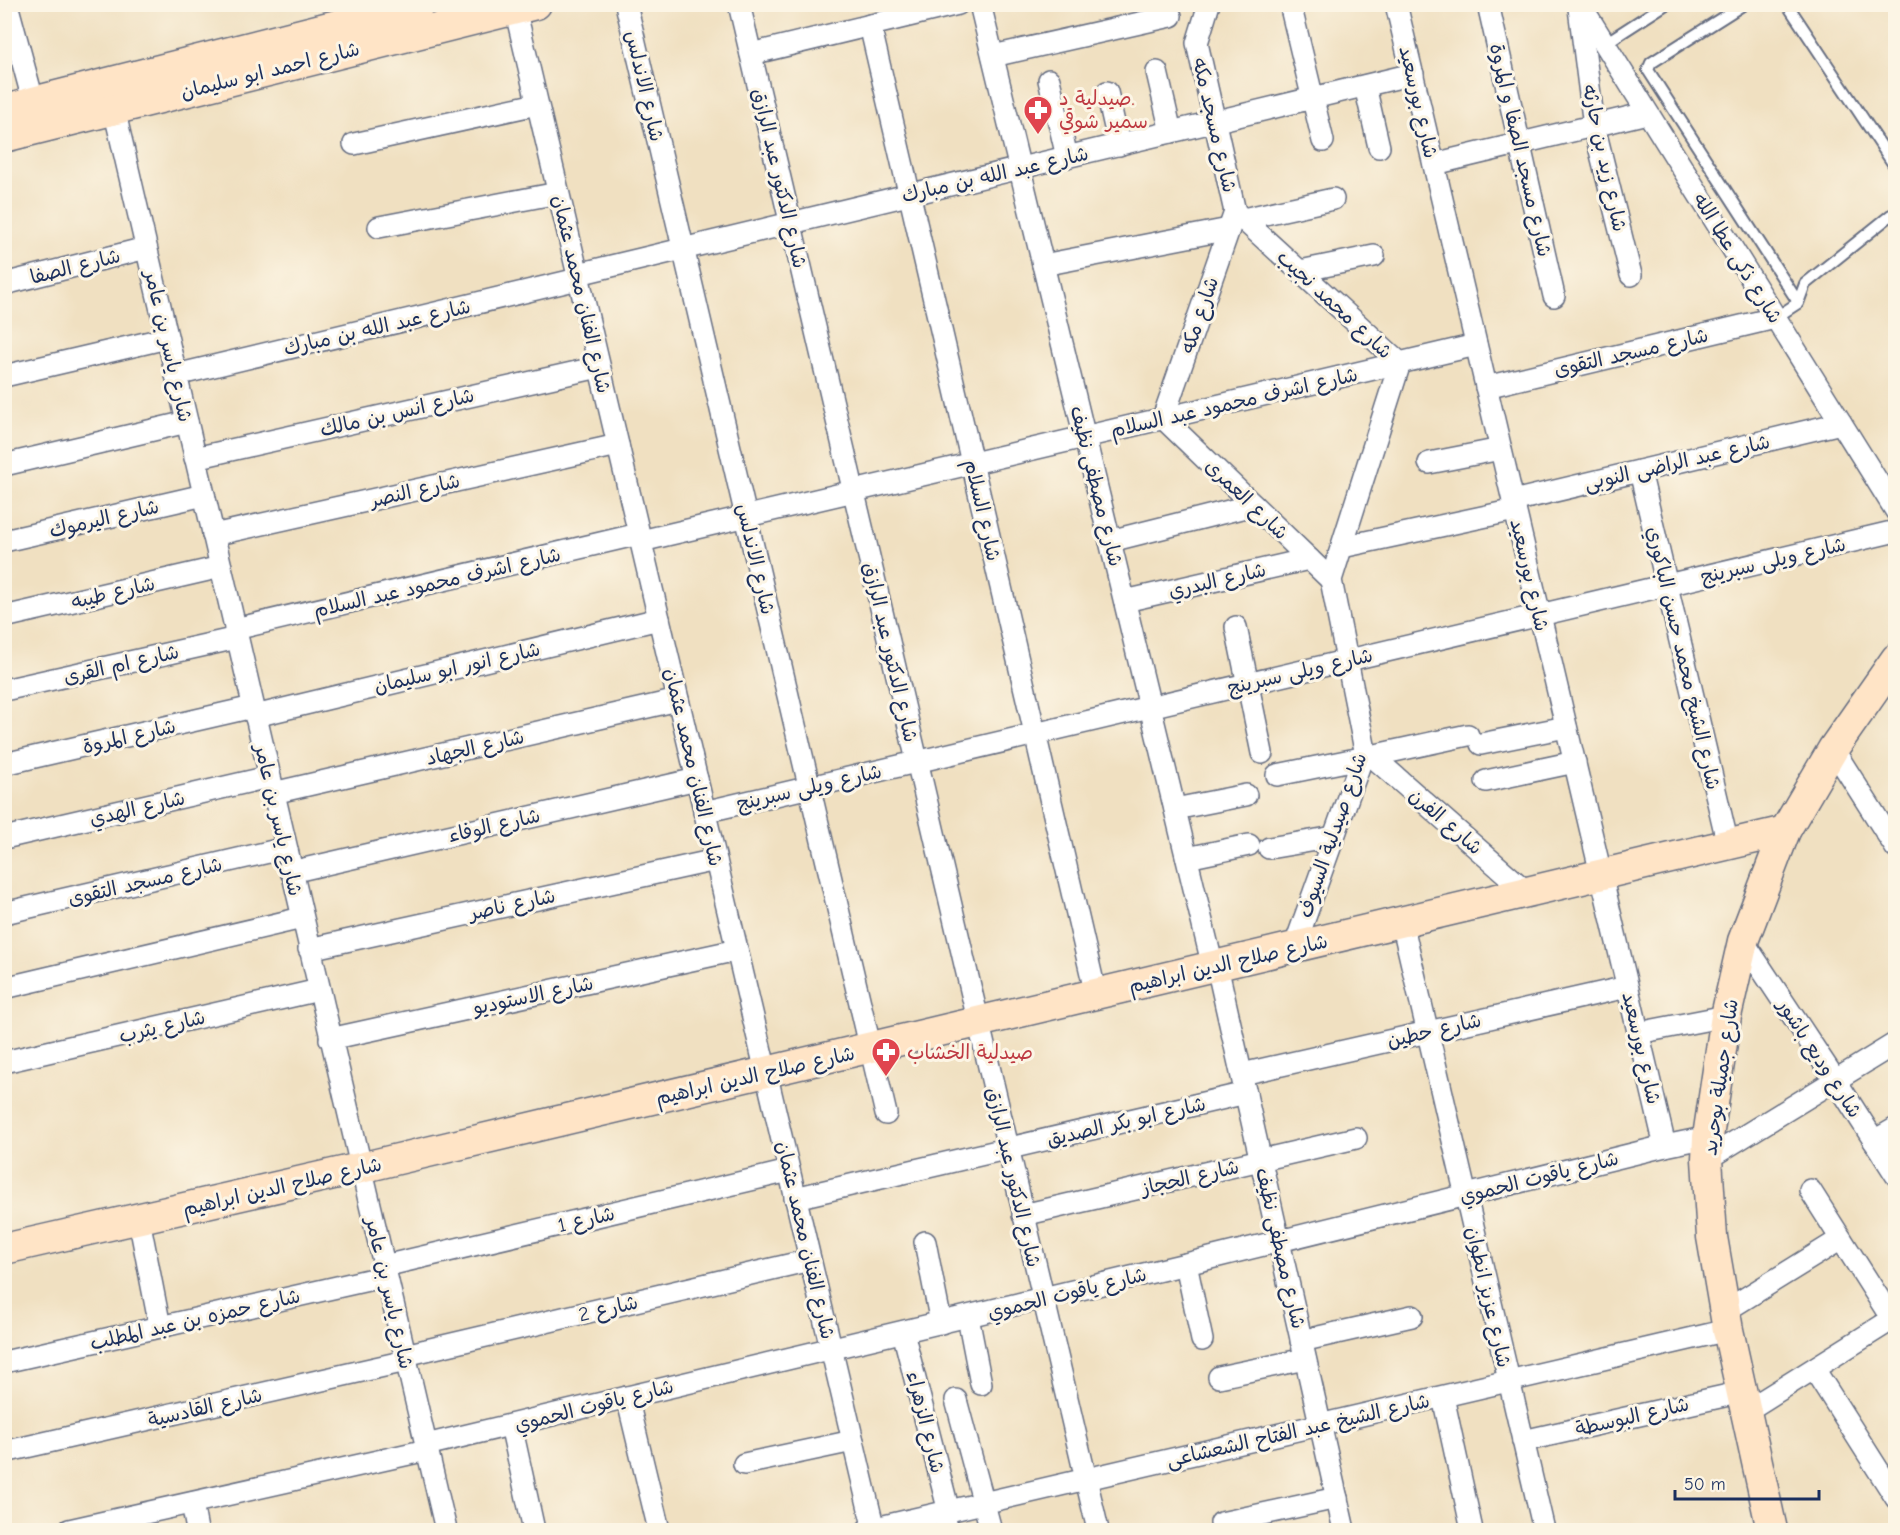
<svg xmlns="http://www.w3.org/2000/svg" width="1900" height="1535" font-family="'Comic Neue','Playpen Sans Arabic',sans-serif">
<rect width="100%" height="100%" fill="#fcf5e5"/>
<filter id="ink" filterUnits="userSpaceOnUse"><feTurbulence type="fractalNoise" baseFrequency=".0167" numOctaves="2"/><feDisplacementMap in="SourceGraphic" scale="12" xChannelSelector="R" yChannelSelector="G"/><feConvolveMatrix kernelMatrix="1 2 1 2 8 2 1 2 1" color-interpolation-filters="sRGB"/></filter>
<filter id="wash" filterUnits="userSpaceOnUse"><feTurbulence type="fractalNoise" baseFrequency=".008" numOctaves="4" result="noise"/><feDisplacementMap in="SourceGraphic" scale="24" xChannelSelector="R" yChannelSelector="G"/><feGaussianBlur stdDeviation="1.35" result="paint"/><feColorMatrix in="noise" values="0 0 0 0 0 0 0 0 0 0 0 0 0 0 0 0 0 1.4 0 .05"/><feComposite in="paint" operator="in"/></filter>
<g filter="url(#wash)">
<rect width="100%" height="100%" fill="#f0e0c1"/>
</g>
<g filter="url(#ink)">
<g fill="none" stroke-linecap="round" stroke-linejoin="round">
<!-- lane casing -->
<g stroke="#666d81" stroke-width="14">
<g id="lane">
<polyline points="1744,4 1651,63 1648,70 1798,302"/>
<polyline points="1787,4 1896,168"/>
<polyline points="1604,44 1666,4"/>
<polyline points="1775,318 1798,303 1805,284 1891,215"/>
</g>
</g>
<!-- street casing -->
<g stroke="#666d81" stroke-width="24">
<g id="street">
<polyline points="7,4 37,115"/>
<polyline points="514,4 874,1530"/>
<polyline points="626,4 886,1114"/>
<polyline points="739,4 1098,1530"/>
<polyline points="980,4 1213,967"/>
<polyline points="1209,4 1197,43 1235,212"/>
<polyline points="1290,4 1323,141"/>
<polyline points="1396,4 1665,1146"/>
<polyline points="1488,4 1554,296"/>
<polyline points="1580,4 1896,511"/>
<polyline points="1579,8 1594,126 1631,275"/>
<polyline points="870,25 1096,995"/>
<polyline points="751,54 958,4"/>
<polyline points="993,56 1171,16"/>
<polyline points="1157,72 1171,132"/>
<polyline points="1049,80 1067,157"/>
<polyline points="1365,86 1379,147"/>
<polyline points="1107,92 1119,145"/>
<polyline points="114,109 446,1530"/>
<polyline points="354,144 537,104"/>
<polyline points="1434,164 1647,113"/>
<polyline points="1235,212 1400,363 1331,580 1365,750 1294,948"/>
<polyline points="1235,212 1163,418 1331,580"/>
<polyline points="1243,219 1333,199"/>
<polyline points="379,227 558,193"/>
<polyline points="1043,265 1229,229"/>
<polyline points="1300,271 1374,256"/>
<polyline points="578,274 1413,74"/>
<polyline points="4,284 146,248"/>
<polyline points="176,375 578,279"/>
<polyline points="4,376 167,338"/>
<polyline points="1486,387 1775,318"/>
<polyline points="195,458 599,367"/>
<polyline points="1429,463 1501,449"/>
<polyline points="4,465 187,422"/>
<polyline points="1640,471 1728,845"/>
<polyline points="1513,501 1841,423"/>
<polyline points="213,535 618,445"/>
<polyline points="4,541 204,495"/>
<polyline points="641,541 1476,345"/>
<polyline points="1110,541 1253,505"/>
<polyline points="1342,547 1515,510"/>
<polyline points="1125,601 1309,559"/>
<polyline points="4,617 221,567"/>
<polyline points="1236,627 1262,753"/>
<polyline points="235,629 639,534"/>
<polyline points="4,690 237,638"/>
<polyline points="255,716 659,619"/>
<polyline points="1481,744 1566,727"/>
<polyline points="1833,749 1896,848"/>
<polyline points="1365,750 1528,893"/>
<polyline points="1371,756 1468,735"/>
<polyline points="4,764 253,707"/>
<polyline points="1277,775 1361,758"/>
<polyline points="1486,781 1575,762"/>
<polyline points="273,793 678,700"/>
<polyline points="1175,809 1246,795"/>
<polyline points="704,812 1896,531"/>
<polyline points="4,838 269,777"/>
<polyline points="1269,848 1334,837"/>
<polyline points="1187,858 1249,845"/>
<polyline points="291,872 697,779"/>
<polyline points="4,913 286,848"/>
<polyline points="1402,922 1544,1530"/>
<polyline points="1743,941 1836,1081 1896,1175"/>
<polyline points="309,949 716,860"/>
<polyline points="1217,966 1344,1530"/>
<polyline points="4,988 302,918"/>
<polyline points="1638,1033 1726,1016"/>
<polyline points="330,1039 737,950"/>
<polyline points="4,1062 319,990"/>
<polyline points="1242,1074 1627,987"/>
<polyline points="1874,1141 1896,1128"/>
<polyline points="1707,1159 1896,1043"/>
<polyline points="1810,1190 1892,1319"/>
<polyline points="795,1198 1246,1093"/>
<polyline points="1023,1215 1356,1138"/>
<polyline points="139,1219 160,1327"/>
<polyline points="925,1242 941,1323"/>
<polyline points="1186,1264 1202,1340"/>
<polyline points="384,1266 789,1171"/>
<polyline points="1725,1311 1841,1239"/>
<polyline points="968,1317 981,1384"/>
<polyline points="903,1332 949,1512"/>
<polyline points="1301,1341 1412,1316"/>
<polyline points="405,1355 810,1260"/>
<polyline points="4,1362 386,1276"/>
<polyline points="1814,1369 1896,1498"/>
<polyline points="1219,1377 1305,1359"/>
<polyline points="627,1397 659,1530"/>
<polyline points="1443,1397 1472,1530"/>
<polyline points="956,1400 991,1530"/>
<polyline points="1746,1411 1896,1317"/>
<polyline points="511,1425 534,1530"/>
<polyline points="1523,1441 1742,1392"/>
<polyline points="426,1445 1186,1264 1665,1146 1708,1137"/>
<polyline points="4,1452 406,1361"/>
<polyline points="744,1464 853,1441"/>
<polyline points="192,1503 197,1530"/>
<polyline points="943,1513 948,1530"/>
<polyline points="1221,1523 1337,1498"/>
<polyline points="69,1530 427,1450"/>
<polyline points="867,1530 1728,1330"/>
</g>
</g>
<!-- secondary casing -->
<g stroke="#666d81" stroke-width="33">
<g id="secondary">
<polyline points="4,111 33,102 420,4"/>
<polyline points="4,137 536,4"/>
<polyline points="4,1249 360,1168 1785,831"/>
<polyline points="1772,1530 1728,1330 1712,1237 1707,1159 1708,1137 1726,1016 1743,941 1785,831 1833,749 1896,659"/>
</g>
</g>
<!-- lane -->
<use href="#lane" stroke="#fff" stroke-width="10"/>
<!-- street -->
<use href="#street" stroke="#fff" stroke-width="21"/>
<!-- secondary -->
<use href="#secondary" stroke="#ffe4c6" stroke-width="30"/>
</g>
</g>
<!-- icons -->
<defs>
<g id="pharmacy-pin" transform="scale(1.5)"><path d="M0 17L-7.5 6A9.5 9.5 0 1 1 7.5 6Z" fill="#e0444e" stroke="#fcf5e5"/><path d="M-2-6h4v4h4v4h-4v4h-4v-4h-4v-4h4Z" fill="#fff"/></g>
</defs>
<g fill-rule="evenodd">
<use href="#pharmacy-pin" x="1038" y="110"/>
<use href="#pharmacy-pin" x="886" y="1052"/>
</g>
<g text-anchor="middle" stroke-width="6" stroke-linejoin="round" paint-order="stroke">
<!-- street labels -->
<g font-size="20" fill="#1b2f5e" stroke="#fcf5e5">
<text transform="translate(270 70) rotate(-14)" y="7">شارع احمد ابو سليمان</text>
<text transform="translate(645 86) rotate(77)" y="7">شارع الاندلس</text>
<text transform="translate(1419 102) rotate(77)" y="7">شارع بورسعيد</text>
<text transform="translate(1215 125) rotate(77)" y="7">شارع مسجد مكه</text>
<text transform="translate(1521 150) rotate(77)" y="7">شارع مسجد الصفا و المروة</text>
<text transform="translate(1605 158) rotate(78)" y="7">شارع زيد بن حارثه</text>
<text transform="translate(995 174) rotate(-13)" y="7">شارع عبد الله بن مبارك</text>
<text transform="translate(780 178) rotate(77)" y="7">شارع الدكتور عبد الرازق</text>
<text transform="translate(1738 258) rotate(58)" y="7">شارع ذكى عطا الله</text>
<text transform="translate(75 266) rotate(-14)" y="7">شارع الصفا</text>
<text transform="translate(582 294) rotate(77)" y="7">شارع الفنان محمد عثمان</text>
<text transform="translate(1335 304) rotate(43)" y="7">شارع محمد نجيب</text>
<text transform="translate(1199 315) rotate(-71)" y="7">شارع مكه</text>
<text transform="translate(377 327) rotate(-13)" y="7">شارع عبد الله بن مبارك</text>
<text transform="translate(169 346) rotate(77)" y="7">شارع ياسر بن عامر</text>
<text transform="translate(1631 352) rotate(-13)" y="7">شارع مسجد التقوى</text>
<text transform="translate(1234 402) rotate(-13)" y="7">شارع اشرف محمود عبد السلام</text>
<text transform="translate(397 412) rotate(-13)" y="7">شارع انس بن مالك</text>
<text transform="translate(1677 462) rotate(-13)" y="7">شارع عبد الراضى النوبى</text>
<text transform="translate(1097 486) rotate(76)" y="7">شارع مصطفى نظيف</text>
<text transform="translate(415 490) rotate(-13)" y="7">شارع النصر</text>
<text transform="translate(1247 499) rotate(44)" y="7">شارع العمرى</text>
<text transform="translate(983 510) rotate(77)" y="7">شارع السلام</text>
<text transform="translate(104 518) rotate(-13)" y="7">شارع اليرموك</text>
<text transform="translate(756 559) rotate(77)" y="7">شارع الاندلس</text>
<text transform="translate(1773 560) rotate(-13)" y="7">شارع ويلى سبرينج</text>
<text transform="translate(1530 575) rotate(77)" y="7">شارع بورسعيد</text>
<text transform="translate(1217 580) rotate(-13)" y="7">شارع البدري</text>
<text transform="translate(437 582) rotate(-13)" y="7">شارع اشرف محمود عبد السلام</text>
<text transform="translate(113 592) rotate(-13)" y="7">شارع طيبه</text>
<text transform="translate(891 652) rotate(77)" y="7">شارع الدكتور عبد الرازق</text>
<text transform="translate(1684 658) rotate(77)" y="7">شارع الشيخ محمد حسن الباكوري</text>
<text transform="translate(121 664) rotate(-13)" y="7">شارع ام القرى</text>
<text transform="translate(457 667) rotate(-13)" y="7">شارع انور ابو سليمان</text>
<text transform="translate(1300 671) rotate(-13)" y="7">شارع ويلى سبرينج</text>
<text transform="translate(129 736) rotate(-13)" y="7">شارع المروة</text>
<text transform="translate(475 747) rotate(-13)" y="7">شارع الجهاد</text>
<text transform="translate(694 767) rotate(77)" y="7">شارع الفنان محمد عثمان</text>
<text transform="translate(809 787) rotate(-13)" y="7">شارع ويلى سبرينج</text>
<text transform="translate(137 808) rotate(-13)" y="7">شارع الهدي</text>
<text transform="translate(279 820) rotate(77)" y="7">شارع ياسر بن عامر</text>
<text transform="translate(1446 821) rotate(41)" y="7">شارع الفرن</text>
<text transform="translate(494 825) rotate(-13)" y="7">شارع الوفاء</text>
<text transform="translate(1332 835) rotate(-71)" y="7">شارع صيدلية السيوف</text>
<text transform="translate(145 881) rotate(-13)" y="7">شارع مسجد التقوى</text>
<text transform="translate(512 904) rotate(-12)" y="7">شارع ناصر</text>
<text transform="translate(1228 963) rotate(-13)" y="7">شارع صلاح الدين ابراهيم</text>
<text transform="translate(533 995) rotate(-12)" y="7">شارع الاستوديو</text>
<text transform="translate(162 1026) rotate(-13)" y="7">شارع يثرب</text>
<text transform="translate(1434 1030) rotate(-13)" y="7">شارع حطين</text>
<text transform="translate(1642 1048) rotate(77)" y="7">شارع بورسعيد</text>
<text transform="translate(1820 1058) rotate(57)" y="7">شارع وديع باشور</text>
<text transform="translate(755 1075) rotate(-13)" y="7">شارع صلاح الدين ابراهيم</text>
<text transform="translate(1720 1077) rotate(-82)" y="7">شارع جميلة بوحريد</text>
<text transform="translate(1126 1121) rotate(-13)" y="7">شارع ابو بكر الصديق</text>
<text transform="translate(1014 1177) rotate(77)" y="7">شارع الدكتور عبد الرازق</text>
<text transform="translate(1190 1177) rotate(-13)" y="7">شارع الحجاز</text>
<text transform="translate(1539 1177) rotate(-14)" y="7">شارع ياقوت الحموي</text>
<text transform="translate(282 1186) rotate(-13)" y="7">شارع صلاح الدين ابراهيم</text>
<text transform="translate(586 1219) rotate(-13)" y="7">شارع 1</text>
<text transform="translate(806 1240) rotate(77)" y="7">شارع الفنان محمد عثمان</text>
<text transform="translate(1281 1248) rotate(77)" y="7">شارع مصطفى نظيف</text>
<text transform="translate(390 1293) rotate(77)" y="7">شارع ياسر بن عامر</text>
<text transform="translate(1067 1293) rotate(-14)" y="7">شارع ياقوت الحموي</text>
<text transform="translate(1489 1297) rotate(77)" y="7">شارع عزيز انطوان</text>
<text transform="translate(608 1308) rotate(-13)" y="7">شارع 2</text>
<text transform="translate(195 1319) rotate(-13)" y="7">شارع حمزه بن عبد المطلب</text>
<text transform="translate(594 1405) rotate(-14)" y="7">شارع ياقوت الحموي</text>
<text transform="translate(205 1407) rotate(-13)" y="7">شارع القادسية</text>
<text transform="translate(1632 1416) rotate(-13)" y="7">شارع البوسطة</text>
<text transform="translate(926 1422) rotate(76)" y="7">شارع الزهراء</text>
<text transform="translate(1298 1430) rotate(-13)" y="7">شارع الشيخ عبد الفتاح الشعشاعى</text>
</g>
<!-- health labels -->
<g font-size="20" fill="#be3a42" stroke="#fcf5e5" text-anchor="start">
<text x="1059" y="105">صيدلية د.<tspan x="1059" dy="23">سمير شوقي</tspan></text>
<text x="907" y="1059">صيدلية الخشاب</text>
</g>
</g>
<!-- margin -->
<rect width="1900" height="1535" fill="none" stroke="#fcf5e5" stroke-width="24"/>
<!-- scale -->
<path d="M1675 1490v9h144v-9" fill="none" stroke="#1b2f5e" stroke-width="3"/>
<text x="1684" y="1490" font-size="18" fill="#1b2f5e" stroke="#fcf5e5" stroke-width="4.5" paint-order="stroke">50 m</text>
</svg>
